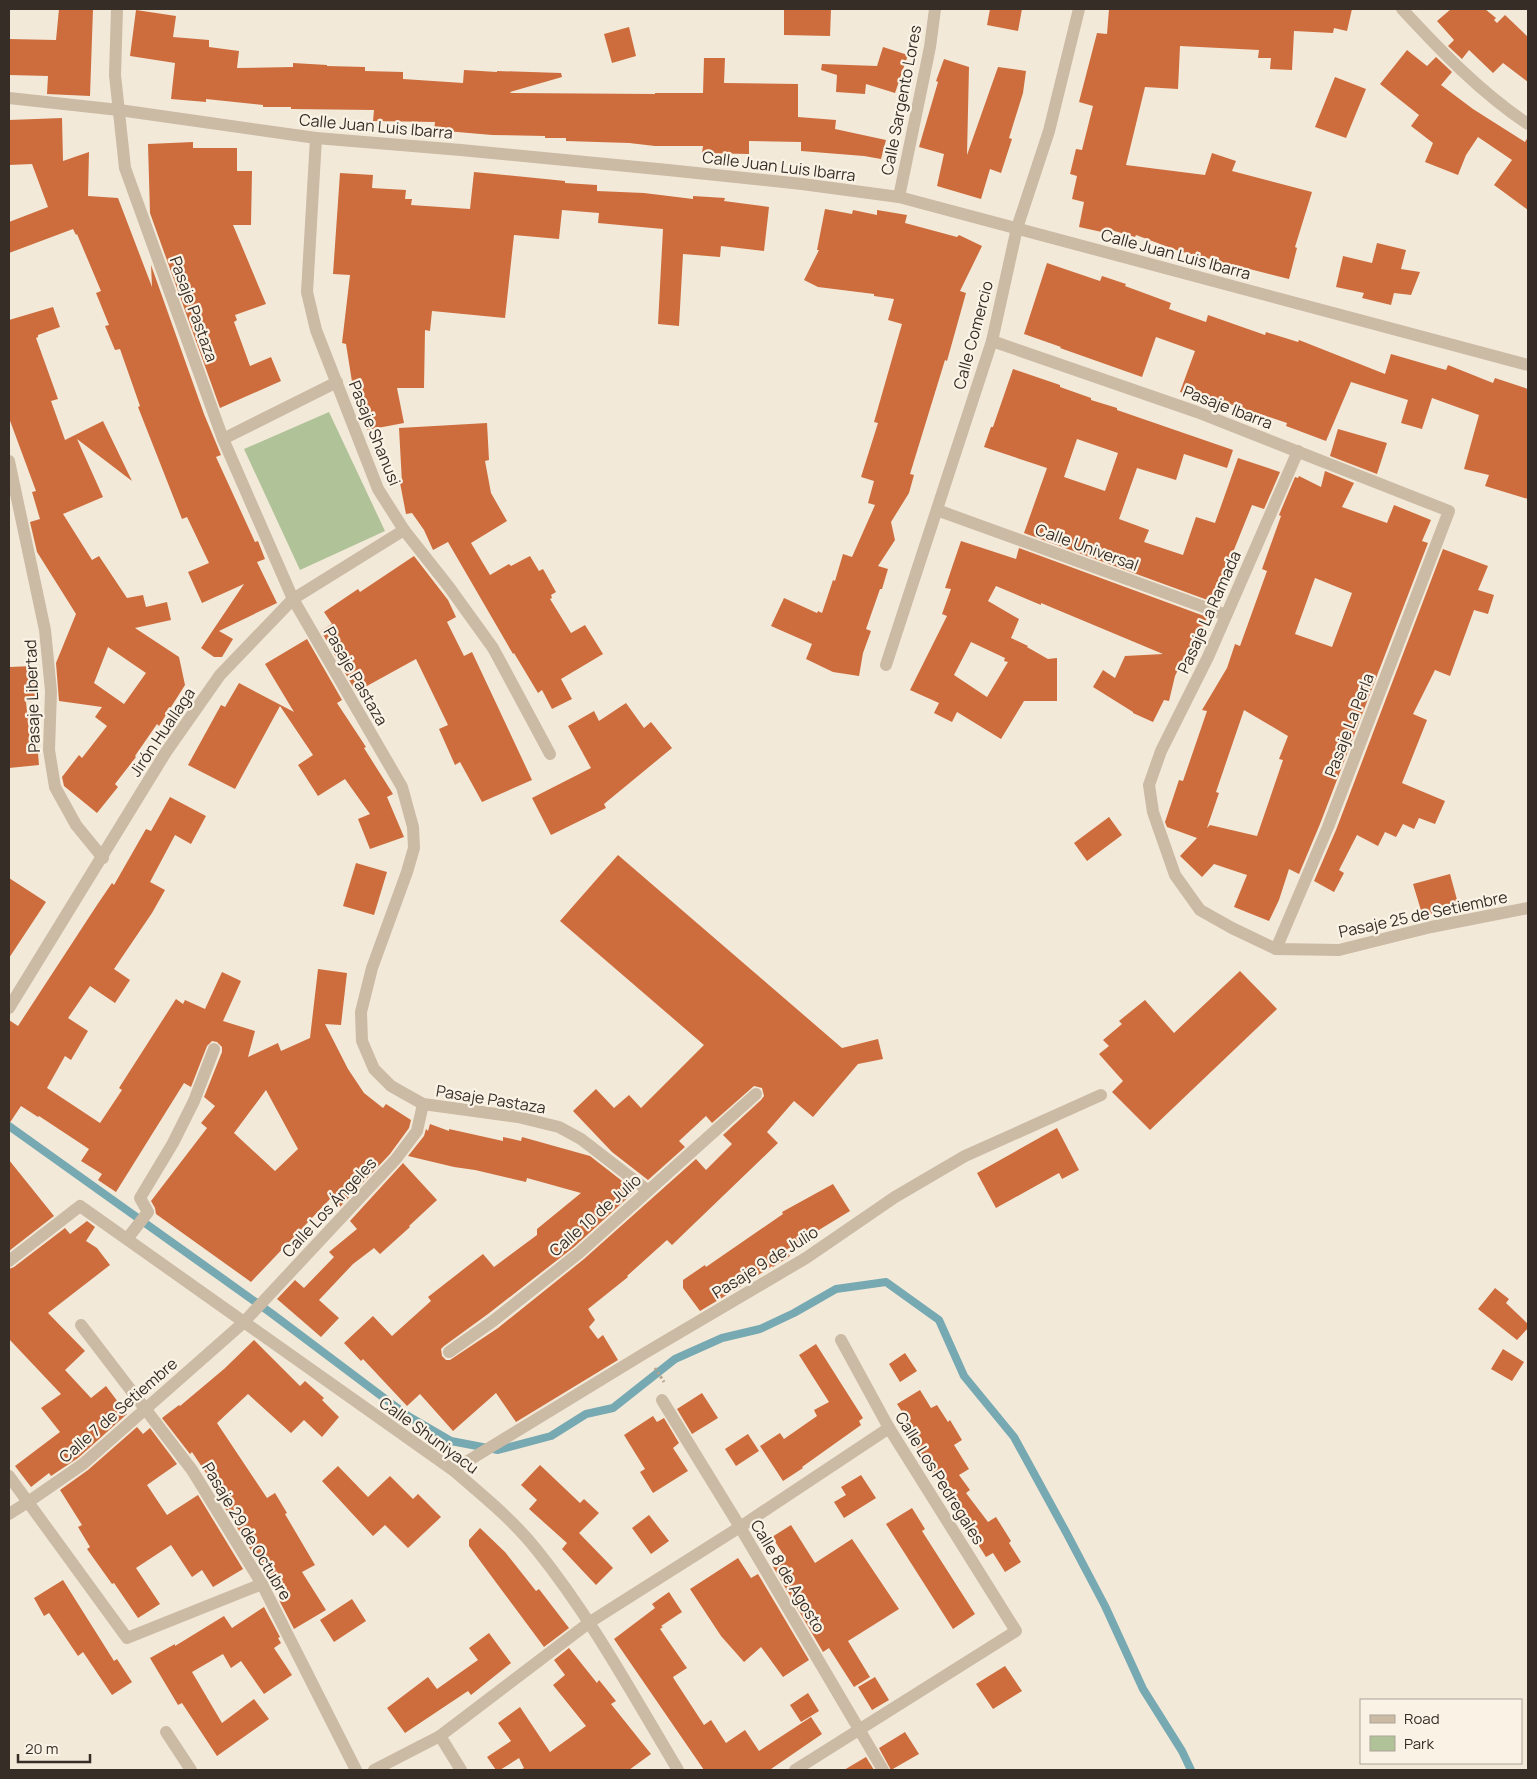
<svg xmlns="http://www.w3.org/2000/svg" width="1537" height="1779" font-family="Manrope,sans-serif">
<rect width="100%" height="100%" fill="#f3e9d9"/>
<!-- green -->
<polygon fill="#b0c298" points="329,412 385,531 300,570 244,449"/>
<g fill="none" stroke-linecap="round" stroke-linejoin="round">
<!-- stream -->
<polyline stroke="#76a9b1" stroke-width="8" points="9,1126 271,1313 408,1416 451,1441 498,1450 551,1436 586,1414 613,1408 675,1359 722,1338 760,1329 794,1313 836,1289 886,1282 939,1320 964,1376 1014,1437 1066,1532 1105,1606 1143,1689 1182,1751 1191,1770"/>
</g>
<!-- building -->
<g fill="#cd6d3d" fill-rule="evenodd">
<polygon points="59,9 93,9 90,96 47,94 48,76 9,75 9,39 56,40"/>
<polygon points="784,9 831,9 830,36 784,35"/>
<polygon points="990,9 1022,9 1018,31 987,25"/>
<polygon points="1109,9 1352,9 1347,31 1334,28 1333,33 1294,31 1292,70 1270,69 1271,58 1258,58 1259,50 1180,46 1178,89 1145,87 1126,165 1205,175 1212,153 1236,161 1232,171 1312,192 1295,247 1297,248 1289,279 1179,251 1136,235 1135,237 1111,230 1111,234 1079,227 1084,202 1072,199 1077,176 1070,174 1076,149 1082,150 1093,106 1079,102 1097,33 1107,34"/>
<polygon points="1451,9 1485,9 1496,18 1494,20 1497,23 1505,15 1528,37 1528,82 1503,63 1493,73 1469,50 1462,59 1448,46 1454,40 1437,21"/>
<polygon points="136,10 176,16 173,37 209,40 209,47 239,51 237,68 293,67 293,63 327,65 327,66 365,67 365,71 403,72 403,79 463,83 464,70 497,72 497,71 561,73 562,77 510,92 511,93 655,94 655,93 703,93 704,58 725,58 724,83 798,84 798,117 836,120 835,129 886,140 881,159 864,156 801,151 801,142 749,141 749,154 702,153 703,146 655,146 629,143 566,141 566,138 545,138 545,136 492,135 434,130 435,122 373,121 374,110 291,109 291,107 263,107 263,105 206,99 206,102 171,99 175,63 130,56"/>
<polygon points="629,27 636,56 612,63 604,34"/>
<polygon points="883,47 908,55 895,93 866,84 865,94 836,92 837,75 821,70 822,64 877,66"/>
<polygon points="1407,50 1427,66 1436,57 1452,72 1441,85 1473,109 1525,142 1528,137 1528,210 1494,185 1512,160 1478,137 1466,155 1458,175 1425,162 1433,143 1411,126 1419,115 1380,84"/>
<polygon points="944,59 969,67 967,155 998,67 1026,71 1023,93 1009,138 1012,139 1001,173 990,169 981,199 937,186 944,154 919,147 938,82 936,81"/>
<polygon points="1335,77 1366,89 1346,138 1315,127"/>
<polygon points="62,118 63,161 89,152 88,196 118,198 152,287 151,265 204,414 221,455 216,457 255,542 258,541 265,559 257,562 277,603 219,631 233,639 222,657 214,657 201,648 244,584 202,603 188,572 209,563 187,517 182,519 138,407 140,406 120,349 115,350 105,326 109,325 96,293 101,291 77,234 76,235 73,229 9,253 9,222 48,207 32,164 9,165 9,120"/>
<polygon points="193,142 193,148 237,148 237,171 252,171 251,225 233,225 266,304 235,315 237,320 234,322 250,366 271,357 281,381 220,408 150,213 148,144"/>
<polygon points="474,172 565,181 565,183 597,185 597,191 644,193 693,199 693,196 725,198 724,201 769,207 764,251 721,246 720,257 683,254 679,326 658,324 663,229 598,223 599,213 562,210 559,239 514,235 505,318 432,311 430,331 425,330 424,388 397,388 404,423 367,430 358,387 353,388 346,344 342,343 350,275 333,274 340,173 373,175 372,188 406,190 405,199 412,199 411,205 470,209"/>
<polygon points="825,209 852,214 853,210 877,215 877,210 907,215 905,223 957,237 959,235 982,246 960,291 966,293 947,361 945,360 910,474 914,475 909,493 891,522 895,540 878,566 888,569 882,589 880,589 866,629 871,631 863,653 859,676 833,672 806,659 812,644 771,626 784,598 817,613 818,611 822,613 833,580 835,581 843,554 852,557 875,505 868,503 874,481 861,477 878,423 874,422 902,324 888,320 894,299 874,296 874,294 818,287 804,280 819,250 817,250"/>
<polygon points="1377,243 1406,250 1401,269 1420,272 1411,295 1394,293 1391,305 1362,298 1364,293 1336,287 1343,256 1372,263"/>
<polygon points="1047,263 1100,281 1102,276 1126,284 1125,286 1171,303 1169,309 1206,322 1208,315 1265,335 1266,332 1298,342 1299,340 1385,374 1391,354 1446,370 1448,365 1493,383 1495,378 1528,389 1528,499 1485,486 1489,475 1464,469 1479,415 1432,398 1422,429 1401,423 1408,400 1351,382 1326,441 1286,426 1287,423 1209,397 1207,401 1180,392 1195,351 1156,337 1142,377 1060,348 1061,347 1024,334"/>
<path d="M53,307L60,327L38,335V337L36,338L58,399L51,401L65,440L103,421L132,481L77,439L103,497L63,514L92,560L99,556L127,598L143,595L146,607L167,602L171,620L135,628L179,657L185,685L159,726L157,724L135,756L136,757L115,784L118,787L97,813L64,786L62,777L79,755L82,758L107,726L95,717L102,707L59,701L56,663L76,614L37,552L30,522L40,519L32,492L36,491L9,418V320ZM108,647L146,673L124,704L94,683Z"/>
<path d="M1013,369L1060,385V387L1091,398V400L1117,408V410L1233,450L1227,468L1184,454L1176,480L1137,468L1119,519L1149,530L1144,542L1183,555L1196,517L1215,523L1238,458L1280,472L1264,509L1252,505L1213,602L1024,533L1047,468L984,447L991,427H993ZM1077,439L1118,453L1105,491L1064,477Z"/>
<polygon points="487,423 489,460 485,461 491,493 507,521 471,543 490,575 509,564 511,566 530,556 539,571 543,569 556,592 551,595 552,598 550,599 571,633 585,625 603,654 561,679 572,699 552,709 542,690 538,693 514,653 513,654 448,542 433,550 424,530 412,513 406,514 400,483 402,483 399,428"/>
<polygon points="1338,429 1387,443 1377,474 1330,456"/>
<path d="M1325,471L1354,483L1342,507L1387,523L1394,505L1431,520L1422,541L1428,543L1320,824L1299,874L1289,869L1279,900L1269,921L1234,907L1247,875L1214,864L1202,877L1180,856L1197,838L1167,827L1165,822L1179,780L1183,781L1207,711L1202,710L1227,668L1235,644L1240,646L1267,571L1262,569L1281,516L1279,515L1295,477L1298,478L1299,476L1321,487ZM1315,578L1352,593L1332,647L1295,634ZM1244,710L1288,736L1279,759L1283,760L1257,836L1210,825L1207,828L1219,793L1216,792Z"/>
<path d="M961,541L1016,559L1019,548L1207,617L1191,655L1186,653L1175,676L1169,701L1164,700L1153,722L1133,713V712L1093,687L1103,670L1115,678L1125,656L1163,654L1041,603V605L996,586L988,601L1019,619L1011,638L1028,646L1027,647L1048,659L1057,658V701H1024L1001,739L957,712L952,722L934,713L939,703L910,690L947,616L942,614L951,589L945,588ZM971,642L1005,658L1004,661L1008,662L987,697L954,675Z"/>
<polygon points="1443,549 1488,566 1478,590 1494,595 1488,614 1474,610 1450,676 1435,670 1413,714 1427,720 1402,783 1445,801 1435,824 1419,818 1414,829 1403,824 1396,837 1385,832 1378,846 1357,835 1339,870 1344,873 1334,892 1314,881 1336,830"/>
<polygon points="414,556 448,600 456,617 447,622 464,656 472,652 532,780 482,802 460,762 455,765 439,729 448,725 416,659 356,692 321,631 332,624 324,612 358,589 360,592"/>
<polygon points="307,639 342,700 337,703 366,747 364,748 393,794 387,797 404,837 370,849 358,819 370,814 345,779 318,796 298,765 313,755 280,706 235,789 188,765 221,705 225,707 239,683 294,712 265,664"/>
<polygon points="34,666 40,700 26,702 30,741 37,740 39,765 9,768 9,667"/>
<polygon points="626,703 644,728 651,722 672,748 604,804 606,808 551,835 532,798 591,768 568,726 594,711 599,721"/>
<path d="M170,797L206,816L191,844L175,835L150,882L165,890L152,913L114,969L130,980L115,1003L90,986L68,1018L88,1031L71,1060L65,1056L47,1088L100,1123L122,1090L119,1088L176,999L183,1004L185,1000L205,1009L222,972L241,981L223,1021L255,1031L248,1057L278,1043L281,1051L310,1038L318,969L347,973L341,1025L325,1024L348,1069L364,1093L383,1108L386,1104L411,1120L409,1128L390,1154L339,1208L330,1199L251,1282L156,1214L155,1208L151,1201L207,1128L201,1123L215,1106L204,1097L222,1052V1047L217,1042L212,1041L207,1046L191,1087L184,1083L116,1192L98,1180L102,1174L81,1161L89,1149L39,1116L38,1117L21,1106L9,1124V1020L18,1026L97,905L112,883L114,885L146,829L151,831ZM266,1090L298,1149L275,1171L234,1133Z"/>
<polygon points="1109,817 1122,835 1087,861 1074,843"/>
<polygon points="618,855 842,1048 878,1039 883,1059 858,1064 813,1117 794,1101 767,1132 778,1143 672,1245 667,1240 627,1276 628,1277 588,1309 595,1320 589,1327 598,1339 603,1335 618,1360 516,1422 496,1393 453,1431 420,1394 407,1406 363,1359 361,1361 344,1343 373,1316 392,1336 431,1301 428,1297 483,1254 494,1267 537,1235 537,1229 581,1193 527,1178 526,1182 475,1170 454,1167 408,1156 424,1136 426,1129 428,1131 430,1124 449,1131 449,1129 503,1141 503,1137 521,1141 522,1137 590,1156 635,1191 574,1247 488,1314 444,1346 441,1349 442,1356 446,1360 450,1360 498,1328 584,1259 696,1159 706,1170 732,1144 723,1135 761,1100 764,1096 762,1088 754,1086 712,1123 706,1116 679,1141 685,1147 648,1180 612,1152 573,1111 596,1089 614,1108 629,1095 641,1108 704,1045 560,921"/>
<polygon points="356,863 387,872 374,915 343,906"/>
<polygon points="1450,874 1459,907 1423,917 1413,884"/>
<polygon points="9,878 46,902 9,958"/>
<polygon points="1240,971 1277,1009 1150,1130 1112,1092 1123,1081 1099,1054 1109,1046 1103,1040 1122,1024 1119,1021 1145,1000 1174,1033"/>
<polygon points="1057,1128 1079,1170 1062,1179 1059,1173 996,1208 977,1173"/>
<polygon points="9,1160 54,1216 9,1251"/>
<polygon points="403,1163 437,1200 409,1226 410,1227 380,1254 374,1248 353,1264 319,1300 339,1318 321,1337 277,1299 295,1280 304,1288 334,1257 329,1252 357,1229 350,1221"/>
<polygon points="833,1184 850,1211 786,1250 790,1256 773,1267 772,1266 735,1290 700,1311 683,1288 683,1280 705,1265 706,1267 783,1214 782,1212"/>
<polygon points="87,1221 95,1227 86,1241 97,1248 110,1265 48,1313 85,1351 65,1370 91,1398 106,1386 127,1414 78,1458 51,1476 49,1473 31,1487 15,1466 60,1432 41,1408 61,1394 9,1339 9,1269 14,1267 65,1228 70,1234"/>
<polygon points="1495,1288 1509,1299 1506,1303 1528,1324 1528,1328 1517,1340 1478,1309"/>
<polygon points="254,1340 300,1386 305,1381 324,1398 322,1400 339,1417 322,1437 304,1420 291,1433 248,1394 217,1423 267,1498 275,1493 287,1513 285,1514 315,1565 302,1572 326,1610 294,1629 278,1598 281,1596 260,1558 257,1560 212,1487 214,1485 192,1452 190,1454 162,1418 179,1405 180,1406 224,1369"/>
<polygon points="816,1344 863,1418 859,1421 861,1425 802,1467 803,1468 783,1481 760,1446 780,1433 784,1439 817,1416 814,1410 829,1402 799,1355"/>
<polygon points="1503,1349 1524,1362 1512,1381 1491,1369"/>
<polygon points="905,1353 917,1371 900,1382 889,1364"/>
<polygon points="920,1390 931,1408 937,1405 948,1422 950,1420 962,1440 954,1445 969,1469 959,1475 970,1490 966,1493 988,1522 996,1517 1011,1541 1009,1543 1021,1562 1005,1572 993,1553 986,1557 914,1443 920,1439 897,1404"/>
<polygon points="702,1393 718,1418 692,1434 677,1409"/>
<polygon points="653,1416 657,1422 664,1418 679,1443 673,1448 688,1471 653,1493 640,1472 645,1469 624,1435"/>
<polygon points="137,1427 143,1434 150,1428 177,1464 147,1485 167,1515 198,1495 243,1569 213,1587 202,1570 192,1577 171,1545 136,1568 160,1604 138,1618 114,1583 112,1584 87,1549 90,1547 78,1527 82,1525 60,1490 88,1470"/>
<polygon points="748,1434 759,1451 736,1466 725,1449"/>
<polygon points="540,1465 580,1503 584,1499 599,1513 579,1533 613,1568 596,1585 562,1549 567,1543 529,1509 537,1500 521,1485"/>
<polygon points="338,1466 368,1497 390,1476 413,1499 418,1494 441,1517 408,1548 385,1525 373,1536 322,1481"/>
<polygon points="861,1475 876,1498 844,1518 834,1502 846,1495 841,1487"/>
<polygon points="912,1508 925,1529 922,1531 975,1614 953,1629 886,1524"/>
<polygon points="649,1515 669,1541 651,1554 632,1528"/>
<polygon points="791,1525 815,1563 852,1539 899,1609 848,1641 870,1677 854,1687 829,1648 823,1652 772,1565 785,1557 772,1537"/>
<polygon points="480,1528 505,1552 536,1591 539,1589 569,1628 544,1647 469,1546 469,1540"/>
<polygon points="738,1558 751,1578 758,1574 809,1660 783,1677 761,1647 744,1662 721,1636 690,1589"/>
<polygon points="63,1580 114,1661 117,1659 132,1682 112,1695 83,1652 78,1656 49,1613 44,1616 34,1598"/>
<polygon points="669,1592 682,1612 661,1626 663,1627 660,1629 687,1668 673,1677 674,1679 704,1725 711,1720 726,1743 745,1730 759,1751 811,1717 822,1734 771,1769 772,1770 704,1770 614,1639 655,1608 652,1604"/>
<polygon points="352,1599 366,1621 334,1642 320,1620"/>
<polygon points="264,1607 280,1637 278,1638 281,1643 274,1648 292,1675 264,1694 241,1661 231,1668 223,1654 192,1672 222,1723 254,1699 269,1719 217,1756 182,1703 178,1705 150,1658 175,1644 175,1646 224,1616 232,1628"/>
<polygon points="489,1633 511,1663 471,1695 468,1691 405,1733 387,1708 428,1677 437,1689 478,1660 469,1648"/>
<polygon points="569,1648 597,1683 599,1680 616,1701 611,1704 651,1754 629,1770 520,1770 524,1768 519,1758 500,1770 496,1770 487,1757 511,1741 498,1723 520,1707 550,1752 586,1726 553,1685 565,1675 554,1660"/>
<polygon points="1005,1666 1022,1691 993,1709 976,1684"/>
<polygon points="875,1677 889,1700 872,1710 858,1687"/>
<polygon points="808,1693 819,1711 801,1722 790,1705"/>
<polygon points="905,1732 919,1754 891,1770 879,1748"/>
<polygon points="866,1757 874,1770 844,1770"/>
</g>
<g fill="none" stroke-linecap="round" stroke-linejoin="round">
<!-- path -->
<polyline stroke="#b7a48e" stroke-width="3" stroke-dasharray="2.5 2.5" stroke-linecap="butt" points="655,1368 664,1382"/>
<!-- minor -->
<g stroke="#cbbaa4" stroke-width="12">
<polyline points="117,9 115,75 125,168 223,439 293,599 402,787 413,827 414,848 407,872 372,968 361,1012 362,1041 374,1069 391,1086 423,1104 518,1117 559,1127 581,1139 647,1190"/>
<path d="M1402,9C1441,51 1481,93 1528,124"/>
<polyline points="9,98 119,110 316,138 461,150 668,170 802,184 899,197 1528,365"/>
<polyline points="316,138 307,292 316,330 378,489 404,530 449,587 493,648 550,754"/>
<polyline points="899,197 930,47 935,9"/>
<polyline points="992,341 1197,412 1449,511 1328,827 1276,949"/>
<polyline points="223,439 337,382"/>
<polyline points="1298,451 1208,657 1161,751 1149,785 1153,812 1175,875 1200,910 1232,928 1276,949 1339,950 1431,927 1528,908"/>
<polyline points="9,461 45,630 51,691 49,750 55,787 76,825 103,858"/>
<polyline points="937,510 1226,615"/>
<polyline points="886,665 992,341 1017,228 1049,131 1079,9"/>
<polyline points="9,1008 166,752 220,675 293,599 404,530"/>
<polyline points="127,1239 148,1212 140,1198 173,1143 194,1101 214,1049"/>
<path d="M9,1261L80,1206L453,1470C482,1495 512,1519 536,1549C591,1617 633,1695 678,1770"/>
<polyline points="81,1325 192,1470 262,1584 356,1770"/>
<polyline points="449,1352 493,1321 579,1253 756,1094"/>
<polyline points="662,1400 740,1527 883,1770"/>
<polyline points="453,1470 645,1353 806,1258 895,1197 965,1156 1101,1095"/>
<polyline points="9,1476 127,1638 262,1584"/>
<polyline points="9,1514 28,1502 83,1464 243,1323 396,1159 417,1131 423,1104"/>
<polyline points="166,1732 191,1770"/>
<polyline points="440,1736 461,1770"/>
<polyline points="374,1770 440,1736 590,1622 740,1527 889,1428"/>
<polyline points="795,1770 1016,1631 889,1428 841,1340"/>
</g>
</g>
<g text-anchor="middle" stroke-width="4.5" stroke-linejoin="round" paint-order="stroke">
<!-- street labels -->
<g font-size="16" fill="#362d26" stroke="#faf3e5">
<text transform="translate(901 100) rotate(-79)" y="6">Calle Sargento Lores</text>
<text transform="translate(376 126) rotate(5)" y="6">Calle Juan Luis Ibarra</text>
<text transform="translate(779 166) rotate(7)" y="6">Calle Juan Luis Ibarra</text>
<text transform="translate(1176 254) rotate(15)" y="6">Calle Juan Luis Ibarra</text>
<text transform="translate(194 309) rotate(70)" y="6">Pasaje Pastaza</text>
<text transform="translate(973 335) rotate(-75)" y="6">Calle Comercio</text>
<text transform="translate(1228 407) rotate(21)" y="6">Pasaje Ibarra</text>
<text transform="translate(375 433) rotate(68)" y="6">Pasaje Shanusi</text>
<text transform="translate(1087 547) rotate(20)" y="6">Calle Universal</text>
<text transform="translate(1209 612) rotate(-66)" y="6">Pasaje La Ramada</text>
<text transform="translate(356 676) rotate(60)" y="6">Pasaje Pastaza</text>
<text transform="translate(32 696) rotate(-92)" y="6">Pasaje Libertad</text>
<text transform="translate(1349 725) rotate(-69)" y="6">Pasaje La Perla</text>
<text transform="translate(162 732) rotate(-56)" y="6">Jirón Huallaga</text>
<text transform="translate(1423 914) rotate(-12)" y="6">Pasaje 25 de Setiembre</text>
<text transform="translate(491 1099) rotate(9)" y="6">Pasaje Pastaza</text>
<text transform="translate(329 1207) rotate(-47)" y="6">Calle Los Ángeles</text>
<text transform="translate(595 1215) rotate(-41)" y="6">Calle 10 de Julio</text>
<text transform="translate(765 1262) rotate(-32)" y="6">Pasaje 9 de Julio</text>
<text transform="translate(118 1410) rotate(-41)" y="6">Calle 7 de Setiembre</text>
<text transform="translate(429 1435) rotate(36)" y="6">Calle Shuniyacu</text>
<text transform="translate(940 1478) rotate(58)" y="6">Calle Los Pedregales</text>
<text transform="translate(247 1531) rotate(59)" y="6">Pasaje 29 de Octubre</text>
<text transform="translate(788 1576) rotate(59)" y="6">Calle 8 de Agosto</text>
</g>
</g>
<!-- border -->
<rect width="1537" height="1779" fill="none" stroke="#362d26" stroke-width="20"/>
<!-- legend -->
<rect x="1360" y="1699" width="162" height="65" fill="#faf3e5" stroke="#aca499"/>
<rect x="1370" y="1715" width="25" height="8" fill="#cbbaa4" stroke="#aca499"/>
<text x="1404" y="1724" font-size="15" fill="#362d26">Road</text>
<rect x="1370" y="1736" width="25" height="15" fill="#b0c298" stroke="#aca499"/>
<text x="1404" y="1749" font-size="15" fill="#362d26">Park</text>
<!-- scale -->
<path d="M18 1754v8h72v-8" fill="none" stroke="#362d26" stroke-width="2.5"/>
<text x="25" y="1754" font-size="15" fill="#362d26" stroke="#faf3e5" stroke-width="4" paint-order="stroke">20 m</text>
</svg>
